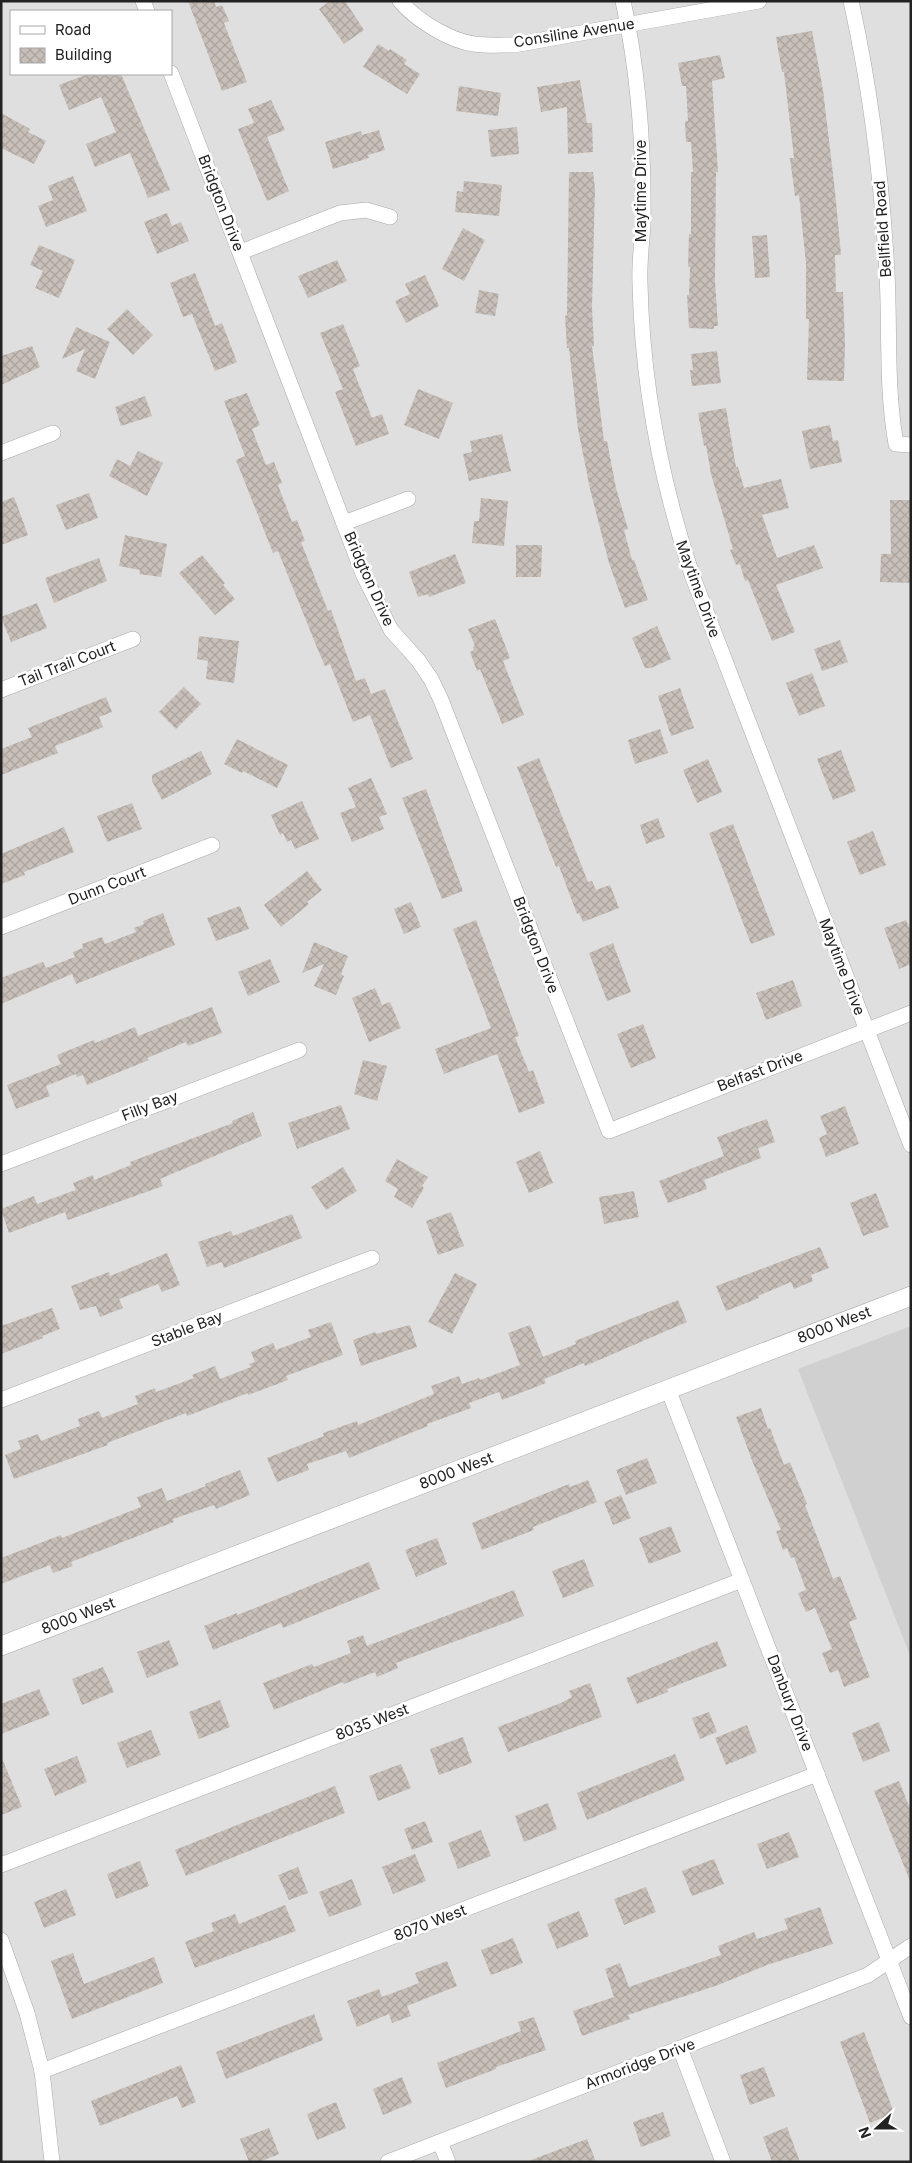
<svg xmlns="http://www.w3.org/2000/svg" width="912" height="2163" font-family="Inter,sans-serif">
<defs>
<pattern id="building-cross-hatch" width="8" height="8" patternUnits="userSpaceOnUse" patternTransform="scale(1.25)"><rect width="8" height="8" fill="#c7bfb8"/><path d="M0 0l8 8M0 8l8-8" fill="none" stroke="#aba49e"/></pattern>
</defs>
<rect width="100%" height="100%" fill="#f2efe9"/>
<!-- residential -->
<path fill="#e0dfdf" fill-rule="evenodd" d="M1,1H911V2162H1ZM11,11H171V74H11Z"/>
<!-- religious -->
<polygon fill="#d0d0d0" points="911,1326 911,1658 798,1369"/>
<!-- building -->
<g fill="url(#building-cross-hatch)">
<polygon points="188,1 214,1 216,7 222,5 229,21 224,23 247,82 222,91"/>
<polygon points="330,1 345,1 364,30 344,44 319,9"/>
<polygon points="812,31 823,90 835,191 841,255 835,255 836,292 843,292 845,343 844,381 807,380 809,319 806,319 806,264 799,195 795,196 790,158 794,158 784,72 782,72 776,37"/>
<polygon points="378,44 389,51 390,49 407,60 404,64 420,74 407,94 363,67"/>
<polygon points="720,55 725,78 712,81 718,172 716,172 715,281 718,326 714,326 714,329 689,328 687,295 689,295 690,267 688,267 689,234 691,234 691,172 693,172 691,142 686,142 685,121 688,121 686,86 682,86 678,63"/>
<polygon points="88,74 121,74 170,190 148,198 130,153 95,167 86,144 116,132 101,97 69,110 59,85"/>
<polygon points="580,80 587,123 592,123 593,152 568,154 567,107 541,112 537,87"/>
<polygon points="459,86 501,93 498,116 456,111"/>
<polygon points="271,100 285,130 267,137 289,191 267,201 238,129 254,123 248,109"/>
<polygon points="1,113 30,129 28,132 46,141 34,164 1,148"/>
<polygon points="517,127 519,154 491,157 488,130"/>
<polygon points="379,130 385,150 368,155 369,158 333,169 325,142 361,131 362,135"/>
<polygon points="569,172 593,172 595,189 592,308 594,346 592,346 604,441 607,441 616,488 628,529 624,530 632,560 634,560 648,600 625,608 609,563 590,489 578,429 569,348 567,348 565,316 567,315"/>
<polygon points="73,176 87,211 46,227 38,206 53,200 48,186"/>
<polygon points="464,181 502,185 499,216 455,212 457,191 463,192"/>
<polygon points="167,213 172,226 181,222 189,241 157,254 144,222"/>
<polygon points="463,228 485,240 464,281 442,269"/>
<polygon points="767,235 770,277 755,278 752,236"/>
<polygon points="39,245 75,260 59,298 35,288 43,271 30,265"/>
<polygon points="337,260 347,281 308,298 298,276"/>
<polygon points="195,273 215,326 222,323 237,362 215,371 192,314 183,317 170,283"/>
<polygon points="425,275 439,306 406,323 395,301 410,294 405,284"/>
<polygon points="479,290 499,294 495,316 475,313"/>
<polygon points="127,309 153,335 133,355 107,329"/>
<polygon points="343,324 360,366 353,369 372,418 382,414 389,434 356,446 335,392 343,389 320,333"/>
<polygon points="76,327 110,342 95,379 76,371 85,349 62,359"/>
<polygon points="32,346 40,367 1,385 1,356"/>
<polygon points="717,351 721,383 692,386 690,370 693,370 691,354"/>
<polygon points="418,389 453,403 439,439 404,425"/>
<polygon points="247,393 260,425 252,429 266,465 274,462 282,483 278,485 292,522 297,520 305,541 301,542 328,611 331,610 356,681 365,678 371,694 385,689 413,759 391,768 370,715 353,722 330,664 325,666 318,650 278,551 273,553 236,460 245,456 224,401"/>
<polygon points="145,396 152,416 121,426 115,407"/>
<polygon points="726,408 736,467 738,467 744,488 781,479 789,508 762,515 777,558 814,545 823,568 776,585 795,632 772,641 748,580 745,581 740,564 736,565 730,550 733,549 711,474 706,445 704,446 698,413"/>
<polygon points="830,425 833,441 838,440 842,462 810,469 802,431"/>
<polygon points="502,434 511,471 469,481 463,454 472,452 470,441"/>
<polygon points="138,451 163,463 147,496 109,476 117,459 130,466"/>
<polygon points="89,493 98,518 66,530 56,505"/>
<polygon points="14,497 28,535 1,545 1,502"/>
<polygon points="481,498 508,501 504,546 472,543 474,521 479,521"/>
<polygon points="890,500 911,500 911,583 880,582 881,554 891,554"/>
<polygon points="125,535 167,544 161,577 139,574 140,570 119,566"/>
<polygon points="516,545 542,545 541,577 516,577"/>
<polygon points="455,554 466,583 429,597 428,594 418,597 409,572"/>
<polygon points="202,555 225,583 223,585 235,599 215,615 179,573"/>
<polygon points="99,558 107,581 54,603 45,578"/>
<polygon points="37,603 47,628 11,642 1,617"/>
<polygon points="495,619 510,658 503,661 524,715 502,724 480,669 477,671 470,652 474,650 473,647 475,646 468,629"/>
<polygon points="657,626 671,659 651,668 645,668 632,638"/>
<polygon points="199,636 239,641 234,683 206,679 208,661 197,659"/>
<polygon points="840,640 848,662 822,671 814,649"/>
<polygon points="812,673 825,706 799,716 786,683"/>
<polygon points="184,687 201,704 176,729 159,712"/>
<polygon points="680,688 694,728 671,736 658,696"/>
<polygon points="106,697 112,712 99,717 103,727 55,746 58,753 1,775 1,749 32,737 28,728"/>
<polygon points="660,729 668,753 635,764 628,740"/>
<polygon points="237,739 288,765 277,788 243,771 242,773 224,764"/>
<polygon points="841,750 856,791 833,800 817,759"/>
<polygon points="201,751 212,774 162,800 152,781 152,775"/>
<polygon points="539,758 588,882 592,881 596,890 610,885 619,908 583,922 579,913 577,914 559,866 556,867 517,767"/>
<polygon points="708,759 722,792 697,803 683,770"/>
<polygon points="371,778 387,814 379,817 384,829 352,842 340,813 356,807 348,788"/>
<polygon points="426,789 463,891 442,899 402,798"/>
<polygon points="302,801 319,839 295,849 291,840 287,842 283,833 280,835 271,815"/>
<polygon points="132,803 142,829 107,842 97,816"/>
<polygon points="658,818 665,837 646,844 640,825"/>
<polygon points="733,824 775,935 751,944 709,833"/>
<polygon points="64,827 74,852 24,872 25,875 1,884 1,854"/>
<polygon points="873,831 886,865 860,875 847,842"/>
<polygon points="307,871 322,890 307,902 309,904 281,927 264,905"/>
<polygon points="411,902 421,927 404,934 394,909"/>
<polygon points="240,906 249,929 216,941 207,918"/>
<polygon points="163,913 175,945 76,984 72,974 1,1004 1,978 43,962 46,968 75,957 73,952 83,948 82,944 102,937 105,944 136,932 134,928 144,924 143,921"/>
<polygon points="476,920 519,1036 515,1037 529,1072 533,1070 545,1103 519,1113 497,1054 444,1074 435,1049 491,1028 453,929"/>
<polygon points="906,920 911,931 911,964 899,969 884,928"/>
<polygon points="314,942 348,956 341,974 344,976 336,995 314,986 324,964 302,973"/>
<polygon points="613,943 631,992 607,1001 589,953"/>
<polygon points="270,959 280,982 248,996 238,972"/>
<polygon points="793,980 802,1006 766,1020 756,993"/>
<polygon points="375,988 382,1005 390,1002 401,1028 369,1042 352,998"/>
<polygon points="212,1007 222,1033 188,1046 186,1042 147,1058 149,1060 87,1085 83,1075 77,1077 76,1074 46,1086 50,1096 16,1109 7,1085 61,1064 57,1055 94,1040 95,1043 135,1027 138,1036"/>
<polygon points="643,1024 656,1058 631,1068 617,1034"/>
<polygon points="363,1060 387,1066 377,1101 354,1094"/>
<polygon points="341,1105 350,1129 297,1149 288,1123"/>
<polygon points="845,1106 859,1144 826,1157 819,1138 827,1134 820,1116"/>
<polygon points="253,1112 262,1136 160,1179 163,1186 68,1220 65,1212 9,1233 1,1209 34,1196 37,1204 76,1190 73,1183 93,1175 94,1180 131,1165 130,1162 233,1123 232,1121"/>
<polygon points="767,1119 775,1142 758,1148 761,1158 704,1180 707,1189 668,1203 659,1181 724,1156 717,1137"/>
<polygon points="540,1151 553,1183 529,1193 516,1162"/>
<polygon points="397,1159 428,1177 422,1186 424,1188 412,1208 394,1197 398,1189 385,1181"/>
<polygon points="343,1167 357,1191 326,1210 311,1187"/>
<polygon points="634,1191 639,1217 604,1224 599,1197"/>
<polygon points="876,1193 889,1227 863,1236 850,1203"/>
<polygon points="451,1212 464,1246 438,1255 426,1221"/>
<polygon points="292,1214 302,1238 224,1268 222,1262 207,1267 198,1242 231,1231 233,1236"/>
<polygon points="820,1247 829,1268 811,1275 813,1281 794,1289 791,1282 758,1296 759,1298 726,1311 716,1286"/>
<polygon points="167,1253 180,1285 162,1292 158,1284 119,1299 123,1308 100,1317 96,1306 80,1310 71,1286 109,1272 110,1276"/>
<polygon points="455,1273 477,1284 452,1334 428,1322"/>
<polygon points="678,1300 687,1322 585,1366 584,1363 544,1379 546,1383 502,1400 499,1392 469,1403 471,1408 427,1424 428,1426 369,1450 349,1458 346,1451 307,1464 309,1470 277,1482 267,1458 324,1436 323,1433 357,1421 358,1425 434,1394 431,1386 459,1376 462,1384 479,1378 480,1380 520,1365 508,1333 530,1325 543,1357 576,1344 575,1341"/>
<polygon points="52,1308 60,1329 42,1336 43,1338 1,1354 1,1326"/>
<polygon points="331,1322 343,1355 286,1376 288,1380 248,1395 248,1393 187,1416 186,1413 107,1443 108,1445 14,1479 5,1455 21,1449 18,1441 38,1434 41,1441 80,1426 78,1419 99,1411 102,1418 138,1404 135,1396 155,1388 156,1392 194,1378 192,1375 215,1366 220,1379 251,1367 249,1364 255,1362 251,1352 273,1343 276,1350 311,1337 308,1330"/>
<polygon points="410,1325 417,1347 361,1366 353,1340 375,1332 376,1334"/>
<polygon points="761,1408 768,1429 770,1428 784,1465 790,1462 807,1504 805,1505 833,1579 840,1576 857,1619 849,1622 870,1677 844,1687 838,1670 830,1673 822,1653 832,1649 815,1608 806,1612 798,1593 806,1590 794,1557 791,1558 787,1548 783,1550 776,1531 781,1530 753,1463 736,1417"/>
<polygon points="647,1458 657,1483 626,1495 616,1470"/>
<polygon points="240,1470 250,1495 216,1509 214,1505 173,1519 174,1522 71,1562 73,1566 53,1573 50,1565 1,1584 1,1558 61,1535 62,1538 141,1507 137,1497 162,1488 167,1501 206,1486 205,1484"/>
<polygon points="588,1480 597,1502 533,1527 534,1530 482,1550 472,1523 569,1484 570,1487"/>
<polygon points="621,1495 631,1518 613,1525 604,1502"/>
<polygon points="671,1526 681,1552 649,1564 639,1538"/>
<polygon points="437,1538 447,1564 416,1577 405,1550"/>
<polygon points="584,1559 594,1586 563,1598 552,1571"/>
<polygon points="369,1562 380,1589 283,1628 281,1623 213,1650 204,1626 237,1613 237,1615 255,1608"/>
<polygon points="514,1590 524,1616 396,1663 398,1668 377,1677 375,1672 344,1684 343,1682 274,1710 263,1683 312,1664 314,1667 351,1653 347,1641 363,1635 367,1646"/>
<polygon points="169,1640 179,1665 147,1678 137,1652"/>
<polygon points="717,1641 727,1666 667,1689 668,1692 637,1704 626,1678"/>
<polygon points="103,1667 114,1692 82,1705 72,1679"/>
<polygon points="590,1683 602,1717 508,1752 498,1727 561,1703 572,1697 569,1691"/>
<polygon points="39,1689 50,1715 1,1734 1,1704"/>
<polygon points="220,1700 230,1727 199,1739 189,1712"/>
<polygon points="709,1712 717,1732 700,1739 692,1718"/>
<polygon points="879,1722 890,1751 863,1762 852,1733"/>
<polygon points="747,1725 757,1752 726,1765 715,1738"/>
<polygon points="151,1730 161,1755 127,1768 117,1743"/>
<polygon points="463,1737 472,1763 439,1775 430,1749"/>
<polygon points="675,1754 685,1780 587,1820 577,1793"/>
<polygon points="1,1756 22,1807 1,1815"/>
<polygon points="77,1756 87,1782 55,1796 44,1769"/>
<polygon points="401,1764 411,1788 378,1801 369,1776"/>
<polygon points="899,1781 911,1811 910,1881 874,1791"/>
<polygon points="335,1786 345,1813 186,1876 175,1850"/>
<polygon points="548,1803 557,1829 524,1842 515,1816"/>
<polygon points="425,1821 433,1842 412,1850 404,1829"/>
<polygon points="481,1830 491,1856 458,1869 448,1843"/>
<polygon points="789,1832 799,1857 767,1869 757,1844"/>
<polygon points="415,1854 426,1881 393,1894 382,1867"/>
<polygon points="714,1859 724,1884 692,1896 682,1871"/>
<polygon points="140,1861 149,1886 116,1899 107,1874"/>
<polygon points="298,1867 308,1893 289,1900 278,1875"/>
<polygon points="352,1879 362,1905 329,1917 319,1892"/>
<polygon points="646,1887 656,1912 624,1925 614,1899"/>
<polygon points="66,1889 76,1915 44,1928 34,1902"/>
<polygon points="285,1905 296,1931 195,1968 185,1942 214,1931 211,1923 235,1914 239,1924"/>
<polygon points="820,1907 833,1944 767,1965 718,1985 628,2015 630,2019 582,2036 573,2011 614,1997 605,1969 620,1963 629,1987 721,1955 718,1946 754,1932 757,1939 788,1929 784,1919"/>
<polygon points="579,1911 589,1936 557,1949 547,1924"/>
<polygon points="513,1938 523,1963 491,1975 481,1950"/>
<polygon points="73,1953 84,1984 154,1957 163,1983 72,2019 51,1961"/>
<polygon points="447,1961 457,1986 407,2006 411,2016 392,2023 389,2014 357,2027 347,2001 379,1989 382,1997 419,1983 415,1973"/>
<polygon points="314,2014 323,2040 226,2079 216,2052"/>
<polygon points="534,2017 546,2050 496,2067 496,2069 446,2088 437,2063 521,2031 518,2022"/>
<polygon points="864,2032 894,2113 870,2123 840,2042"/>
<polygon points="181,2065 196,2102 182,2108 177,2096 100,2126 91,2101"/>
<polygon points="764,2067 775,2096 750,2105 740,2075"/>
<polygon points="402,2077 412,2103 383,2115 373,2089"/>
<polygon points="336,2102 346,2128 317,2140 307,2114"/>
<polygon points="663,2112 671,2136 641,2147 633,2122"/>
<polygon points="787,2127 800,2162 772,2162 763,2137"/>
<polygon points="269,2128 279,2154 259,2162 249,2162 240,2139"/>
<polygon points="587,2139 596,2162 531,2162 531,2160"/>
</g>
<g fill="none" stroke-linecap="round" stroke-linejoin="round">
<!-- minor casing -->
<g stroke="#a9a9a9" stroke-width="16">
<g id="minor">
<polyline points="143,1 147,11"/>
<path d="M400,1C416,20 450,41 474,44C487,46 501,45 514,45L759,1"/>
<path d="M623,1C639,74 644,148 643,223C642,243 639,263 640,283C642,382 661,481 692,575L911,1145"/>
<path d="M851,1C871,91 882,181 887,273C890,330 886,388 896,444L911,445"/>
<polyline points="171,73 364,576 391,630 418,660 431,679 441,700 609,1131 911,1013"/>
<polyline points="241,252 340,213 366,210 390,217"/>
<polyline points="1,453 53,433"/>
<polyline points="344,523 408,499"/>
<polyline points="1,690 133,639"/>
<polyline points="1,927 212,845"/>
<polyline points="1,1164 299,1050"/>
<polyline points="668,1389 911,2017"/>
<polyline points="1,1400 372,1258"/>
<polyline points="1,1865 742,1580"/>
<polyline points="1,1940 27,2013 42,2071 52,2162"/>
<polyline points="680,2048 723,2162"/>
<polyline points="42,2071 817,1774"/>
<polyline points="440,2142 448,2162"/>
<polyline points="388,2162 868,1975 911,1946"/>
</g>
</g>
<!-- tertiary casing -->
<g stroke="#a9a9a9" stroke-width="20">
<polyline id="tertiary" points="1,1646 911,1296"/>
</g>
<!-- minor -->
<use href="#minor" stroke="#fff" stroke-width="15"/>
<!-- tertiary -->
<use href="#tertiary" stroke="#fff" stroke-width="19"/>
</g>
<g text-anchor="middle" stroke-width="5" stroke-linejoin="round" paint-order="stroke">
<!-- street labels -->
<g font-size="15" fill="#222" stroke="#fff">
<text transform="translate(574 33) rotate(-9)" y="5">Consiline Avenue</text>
<text transform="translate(641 191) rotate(-90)" y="5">Maytime Drive</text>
<text transform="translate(221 203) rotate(69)" y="5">Bridgton Drive</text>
<text transform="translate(883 229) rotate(-94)" y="5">Bellfield Road</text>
<text transform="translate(369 579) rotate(66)" y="5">Bridgton Drive</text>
<text transform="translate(698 589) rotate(70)" y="5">Maytime Drive</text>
<text transform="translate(67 664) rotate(-21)" y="5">Tail Trail Court</text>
<text transform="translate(107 886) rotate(-21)" y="5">Dunn Court</text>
<text transform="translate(536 945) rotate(69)" y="5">Bridgton Drive</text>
<text transform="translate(842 967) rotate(69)" y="5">Maytime Drive</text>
<text transform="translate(760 1071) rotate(-21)" y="5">Belfast Drive</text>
<text transform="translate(150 1106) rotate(-21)" y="5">Filly Bay</text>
<text transform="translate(834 1325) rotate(-21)" y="5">8000 West</text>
<text transform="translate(187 1329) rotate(-21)" y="5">Stable Bay</text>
<text transform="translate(456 1471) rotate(-21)" y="5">8000 West</text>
<text transform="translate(78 1616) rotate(-21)" y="5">8000 West</text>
<text transform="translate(790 1703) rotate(69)" y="5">Danbury Drive</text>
<text transform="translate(372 1722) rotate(-21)" y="5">8035 West</text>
<text transform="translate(430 1923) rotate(-21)" y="5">8070 West</text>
<text transform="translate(640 2064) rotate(-21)" y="5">Armoridge Drive</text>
</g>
</g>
<!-- border -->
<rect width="912" height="2163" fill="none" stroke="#222222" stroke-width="5"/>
<!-- legend -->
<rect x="10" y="10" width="162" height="65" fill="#ffffff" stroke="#a7a7a7"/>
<rect x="20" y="26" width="25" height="8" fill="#ffffff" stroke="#a7a7a7"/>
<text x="55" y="35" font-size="15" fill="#222222">Road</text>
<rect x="20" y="48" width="25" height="15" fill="url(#building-cross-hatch)" stroke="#a7a7a7"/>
<text x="55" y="60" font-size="15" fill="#222222">Building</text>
<!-- north arrow -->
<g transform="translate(877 2128) rotate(249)" stroke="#ffffff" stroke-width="4" paint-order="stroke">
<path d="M0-4L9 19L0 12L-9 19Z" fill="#222222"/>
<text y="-8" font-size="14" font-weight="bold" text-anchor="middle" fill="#222222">N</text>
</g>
</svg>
